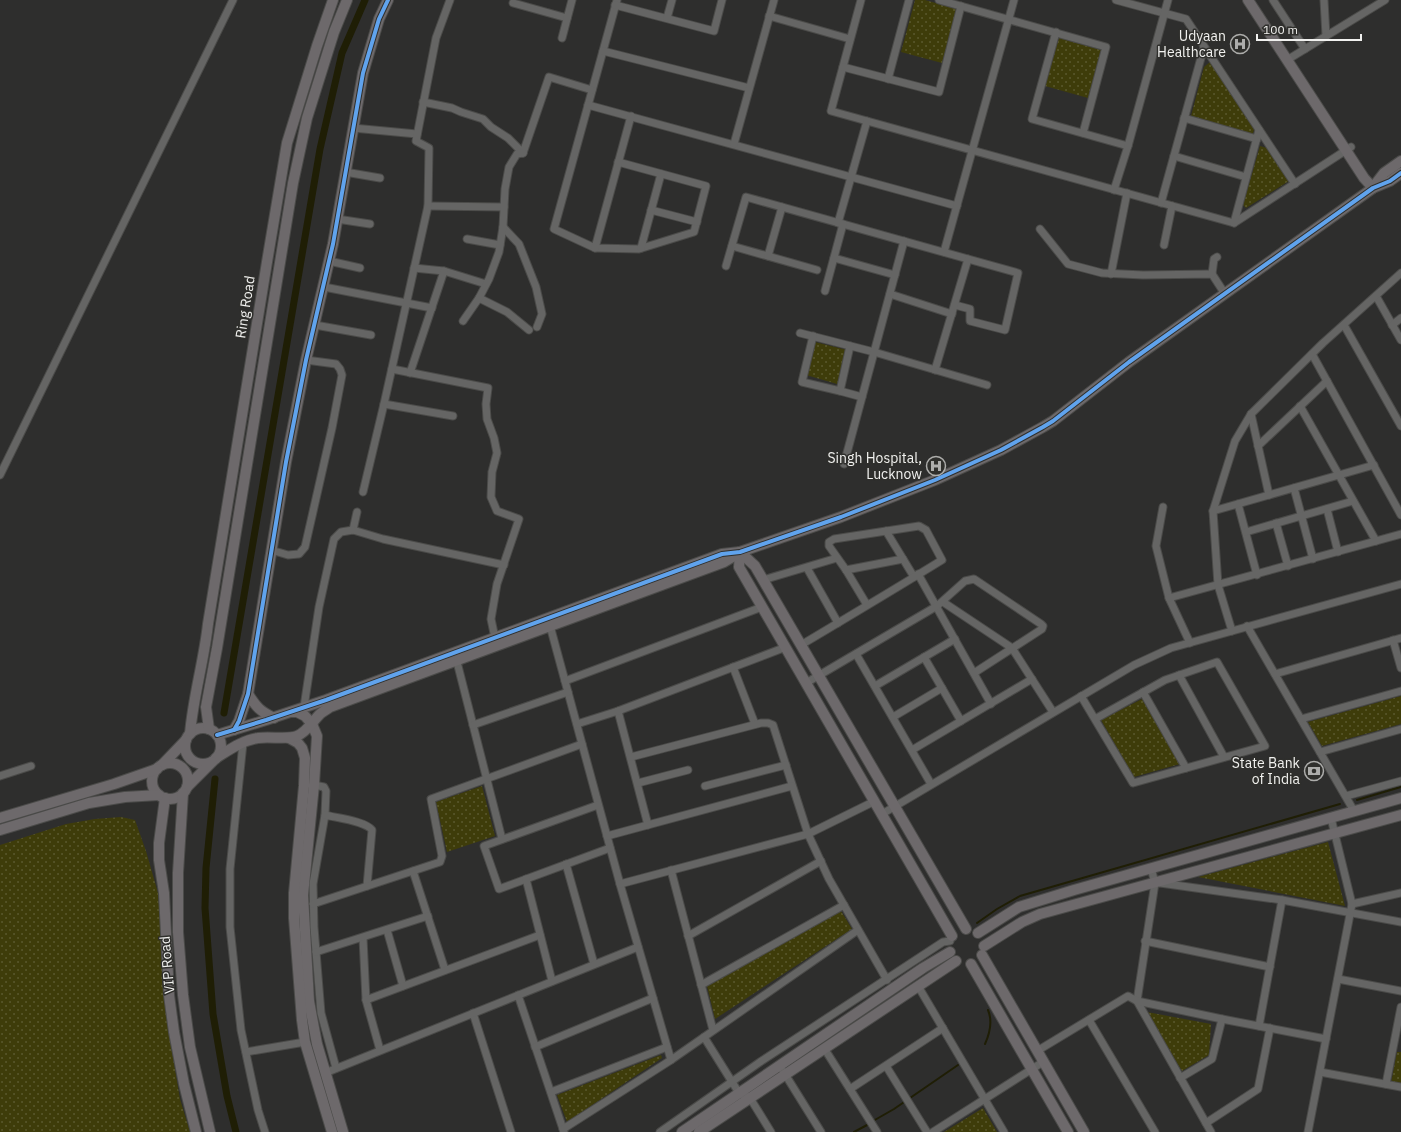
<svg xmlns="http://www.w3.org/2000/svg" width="1401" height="1132" font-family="'IBM Plex Sans',sans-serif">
<defs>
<pattern id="park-dots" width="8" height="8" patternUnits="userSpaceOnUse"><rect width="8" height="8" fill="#3e3c0a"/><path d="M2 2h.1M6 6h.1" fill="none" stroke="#5a592e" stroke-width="1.8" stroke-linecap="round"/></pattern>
</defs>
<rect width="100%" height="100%" fill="#2e2e2d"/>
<!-- park -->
<g fill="url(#park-dots)">
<polygon points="915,0 925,0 957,9 942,63 901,52"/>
<polygon points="1059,38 1101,50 1088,98 1045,86"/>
<polygon points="1210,62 1254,129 1253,134 1191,116 1204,67"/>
<polygon points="1260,146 1267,148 1289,181 1246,208 1243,205"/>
<polygon points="815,342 847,350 837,384 806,375"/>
<polygon points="1401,696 1401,724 1322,746 1308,722"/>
<polygon points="1142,699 1180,764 1134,777 1101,720"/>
<polygon points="482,786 495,836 447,852 436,802"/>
<polygon points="121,817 135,820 146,851 158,893 169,1034 180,1099 190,1132 0,1132 0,845 66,824 95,819"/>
<polygon points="1328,842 1345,906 1198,877"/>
<polygon points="841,911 852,929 715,1019 707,986"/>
<polygon points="1147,1012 1211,1024 1209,1055 1182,1071"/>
<polygon points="1397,1052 1401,1052 1401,1085 1391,1083"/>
<polygon points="661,1055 662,1058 567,1122 557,1095"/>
<polygon points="983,1108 997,1132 944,1132"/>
</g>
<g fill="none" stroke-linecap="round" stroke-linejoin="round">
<!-- stream -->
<g stroke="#1f1e05" stroke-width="2">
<polyline points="1357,800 1401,787"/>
<polyline points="977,923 997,909 1020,896 1340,804"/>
<path d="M985,1044C990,1033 993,1022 988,1010"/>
<polyline points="873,1121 894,1109 958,1065"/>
<polyline points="854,1132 869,1124"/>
</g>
<!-- canal -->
<g stroke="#1f1e05" stroke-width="7">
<polyline points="224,713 320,149 342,53 365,0"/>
<polyline points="215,779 206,868 205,908 213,1014 227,1096 236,1132"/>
</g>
<!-- street casing -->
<g stroke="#4b4b49" stroke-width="9">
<g id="street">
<polyline points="617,0 554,229 595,248 639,249 694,232 706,186 618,162"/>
<polyline points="861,0 831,111 1234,223 1351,147"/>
<polyline points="939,0 1106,47 1083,133"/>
<polyline points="1116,0 1186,19 1295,184"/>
<polyline points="1273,0 1305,49"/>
<polyline points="1324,0 1326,36"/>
<polyline points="513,3 567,18"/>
<polyline points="615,5 714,31 722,0"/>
<polyline points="769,16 850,39"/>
<polyline points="667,18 672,0"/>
<polyline points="1056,32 1032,119 1128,146"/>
<polyline points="562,38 572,0"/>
<polyline points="603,51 749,88"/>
<polyline points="1287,60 1385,0"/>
<polyline points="843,67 939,92 961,6"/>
<polyline points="888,79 909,0"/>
<polyline points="423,102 452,108 461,112 483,119 491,127 508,138 523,153"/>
<polyline points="588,105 957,206"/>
<polyline points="1184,118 1257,139"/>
<polyline points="353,128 417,134"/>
<polyline points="734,144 774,0"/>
<polyline points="523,153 549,77 592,90"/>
<polyline points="1174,156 1246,177"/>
<polyline points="345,172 380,178"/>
<polyline points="1114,190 1128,146 1168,0"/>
<polyline points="1161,203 1204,47"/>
<polyline points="428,206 504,207"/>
<polyline points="651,210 697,222"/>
<polyline points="337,219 370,224"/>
<polyline points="838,223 867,121"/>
<polyline points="1234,223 1259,130"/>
<polyline points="503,227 519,244 536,287 542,314 537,327"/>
<polyline points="1040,229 1068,264 1102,273 1143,275 1212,274 1225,294"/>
<polyline points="467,239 500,245"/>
<polyline points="1164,245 1172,206"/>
<polyline points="732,246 817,270"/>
<polyline points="595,248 631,116"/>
<polyline points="641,248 661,174"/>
<polyline points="944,252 1014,0"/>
<polyline points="768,256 782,207"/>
<polyline points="834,258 895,275"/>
<polyline points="329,261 360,268"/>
<polyline points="726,266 746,197 1018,273 1005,330 970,321 970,309 955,305"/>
<polyline points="414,268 444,271 486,284"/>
<polyline points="1111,274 1127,193"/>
<polyline points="1212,274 1214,259 1217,257"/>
<polyline points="324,287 432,308"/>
<polyline points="825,291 843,224"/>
<polyline points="890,294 952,314"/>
<polyline points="1376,296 1401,340"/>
<polyline points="479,298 507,312 529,330"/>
<polyline points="463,321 479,298 489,279 499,252 503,227 505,189 509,167 517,154 523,153"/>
<polyline points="315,325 371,335"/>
<polyline points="1344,325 1401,426"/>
<polyline points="1392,325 1401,318"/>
<polyline points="800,333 874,352 987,385"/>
<polyline points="813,336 802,382 840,391 850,346"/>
<polyline points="1312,354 1401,515"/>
<polyline points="392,369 488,388 486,404 487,419 494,438 497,453 492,472 491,497 497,511 519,519 497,584 491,619 495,638"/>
<polyline points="935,370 968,259"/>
<polyline points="410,373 444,271"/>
<polyline points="840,391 862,397"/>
<polyline points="384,404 453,416"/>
<polyline points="1300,406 1376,541"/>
<polyline points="1251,414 1269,495"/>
<polyline points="1258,446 1327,381"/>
<polyline points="844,464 904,241"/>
<polyline points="0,475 233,0"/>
<polyline points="1294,488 1313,559"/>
<polyline points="363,492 384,404 428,206 429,148 416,141 436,38 450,0"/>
<polyline points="1238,504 1257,575"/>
<polyline points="1163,507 1156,546 1169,598 1190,643"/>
<polyline points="1327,509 1338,552"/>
<polyline points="1213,511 1374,465"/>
<polyline points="1276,523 1288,566"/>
<polyline points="353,530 357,512"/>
<polyline points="886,531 914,577"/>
<polyline points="1246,532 1353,501"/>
<polyline points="271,550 288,555 299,554 305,547 332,428 342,375 340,369 336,364 306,360"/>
<polyline points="807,568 838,623"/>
<polyline points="846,570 903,559"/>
<polyline points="918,574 991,704"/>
<polyline points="763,580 837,558"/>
<polyline points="1169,598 1401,534"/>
<polyline points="943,602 1012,648 1053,712"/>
<polyline points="549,622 620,884 671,1060"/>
<polyline points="1247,626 1354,811"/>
<polyline points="1232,631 1218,585 1213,511 1235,441 1251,414 1323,343 1401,273"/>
<polyline points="1393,640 1401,668"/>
<path d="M801,645C848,617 895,589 942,560L926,530L919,526L834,539L829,542V546L846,570L867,605"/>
<polyline points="856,654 931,784"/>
<polyline points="924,657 961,721"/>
<polyline points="456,658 502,839"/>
<polyline points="733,667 755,724"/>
<polyline points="1275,674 1401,638"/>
<polyline points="1179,675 1224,757"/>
<polyline points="565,681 762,607"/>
<polyline points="806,683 937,606 965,581 974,579 1041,624 1043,626 1042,629 974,673"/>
<polyline points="875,686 955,639"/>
<polyline points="1143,692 1186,768"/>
<polyline points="1081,696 1133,783 1265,746 1217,662 1165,680 1095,719"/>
<polyline points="304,707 319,607 334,539 341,532 353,530 383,539 504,565"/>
<polyline points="618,711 648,825"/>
<polyline points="893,717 942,688"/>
<polyline points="1301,719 1401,691"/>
<polyline points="577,724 618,711 786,647"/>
<polyline points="473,725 568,692"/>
<polyline points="243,743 230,869 230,927 241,1030 258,1110 265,1132"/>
<polyline points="912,750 1032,679"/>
<polyline points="1320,752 1401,729"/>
<polyline points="631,757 761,723 768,723 773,725 808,834 829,879 887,980"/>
<polyline points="0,776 31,766"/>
<polyline points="638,783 688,770"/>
<polyline points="314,785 324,787 326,791 325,815 313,884 314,927 321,1013 336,1068"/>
<polyline points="705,786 786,765"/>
<polyline points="1346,796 1401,781"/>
<polyline points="598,805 484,846 499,889 610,848"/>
<polyline points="882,814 1134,665 1171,648 1401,584"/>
<path d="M325,815C337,818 365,821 372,830L367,886"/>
<polyline points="607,836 792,786"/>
<polyline points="566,864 594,964"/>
<polyline points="1151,868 1155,883 1137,1001 1211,1132"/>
<polyline points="671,870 713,1030"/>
<polyline points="413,871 445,970"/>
<polyline points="526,879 552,981"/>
<polyline points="1160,883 1282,900 1401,922"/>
<polyline points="620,884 808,834 875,801"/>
<polyline points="313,904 440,862 442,856 431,799 582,744"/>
<polyline points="1352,904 1401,893"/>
<polyline points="387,930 403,986"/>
<polyline points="688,936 821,861"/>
<polyline points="363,938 366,1000 380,1050"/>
<polyline points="1145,941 1270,967"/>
<polyline points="316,952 428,916"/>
<polyline points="1338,979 1401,991"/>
<polyline points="701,985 844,905"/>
<polyline points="918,986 1004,1132"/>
<polyline points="518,995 564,1132"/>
<polyline points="366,1000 540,935"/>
<polyline points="473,1013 511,1132"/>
<polyline points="1089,1020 1155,1132"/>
<polyline points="1259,1026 1282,900"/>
<polyline points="704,1037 739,1093 750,1098 771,1132"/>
<polyline points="535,1047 653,998"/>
<polyline points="824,1048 877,1132"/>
<polyline points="1037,1051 1128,996 1137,1001 1222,1019 1326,1039"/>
<polyline points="246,1052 305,1042"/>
<polyline points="886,1066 927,1132"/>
<polyline points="783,1071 821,1132"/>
<polyline points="1320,1072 1401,1087"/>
<polyline points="325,1073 638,947"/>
<polyline points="1180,1078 1212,1059 1222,1019"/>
<polyline points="1386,1084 1401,1007"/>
<polyline points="850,1089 943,1028"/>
<polyline points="551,1092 667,1047"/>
<polyline points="1206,1123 1258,1089 1270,1028"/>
<polyline points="563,1129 671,1060 858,930"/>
<polyline points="660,1132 760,1062 943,942 950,941"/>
<polyline points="933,1132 1043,1062"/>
<polyline points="1308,1132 1352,904 1331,818"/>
</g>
</g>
<!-- secondary casing -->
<g stroke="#4b4b49" stroke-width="12">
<g id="secondary">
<polyline points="1248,0 1364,178 1373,188"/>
<polyline points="1374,186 1384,173 1401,161"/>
<polyline points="740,552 739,567 952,936"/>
<polyline points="740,552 755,566 966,929"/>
<path d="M248,694C257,708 260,711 274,718"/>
<polyline points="292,712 297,712 305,716 312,724 317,736 314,785 303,895 309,1001 317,1044 343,1132"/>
<circle cx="203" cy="746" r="18"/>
<polyline points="209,729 206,707 217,648 293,183 307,118 334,32 347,0"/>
<polyline points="234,730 239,721 248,694 286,462 306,360 333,244 363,73 379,19 388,0"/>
<path d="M190,734C193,697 204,661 208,624L267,262L287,143L317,46L333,0"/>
<polyline points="217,735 266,720 326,700 722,554 740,552 841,517 935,480 1001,450 1043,427 1053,421 1129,362 1373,188 1390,181 1401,173"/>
<polyline points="289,738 298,743 302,748 305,758 304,786 294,893 294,918 302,1020 305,1042 332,1132"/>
<path d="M216,758C229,750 243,740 258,738C270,736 287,740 297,736C307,732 313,721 320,714C322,712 326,710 330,707L724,562L739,553"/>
<circle cx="170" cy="781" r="18"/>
<polyline points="162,765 186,740"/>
<polyline points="187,787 212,762"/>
<polyline points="183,793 178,873 178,932 183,995 190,1047 210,1132"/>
<polyline points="165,798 159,843 159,860 164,893 169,995 174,1032 184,1084 196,1132"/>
<polyline points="0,818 114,784 157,769"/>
<polyline points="0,830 89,803 125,797 159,795"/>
<polyline points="978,933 1019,907 1074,890 1401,798"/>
<polyline points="984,946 1022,922 1040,914 1401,815"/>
<polyline points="982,955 1084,1132"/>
<polyline points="971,964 1068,1132"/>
<polyline points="682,1132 923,968 950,952"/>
<polyline points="699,1132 956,961"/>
</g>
</g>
<!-- street -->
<use href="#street" stroke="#656564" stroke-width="7"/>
<!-- secondary -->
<use href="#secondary" stroke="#6d696b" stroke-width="10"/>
<!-- cycleway casing -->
<g stroke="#2f2f2c" stroke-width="6">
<g id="cycleway">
<polyline points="234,730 239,721 248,694 286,462 306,360 333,244 363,73 379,19 388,0"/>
<polyline points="217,735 266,720 326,700 722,554 740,552 841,517 935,480 1001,450 1043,427 1053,421 1129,362 1373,188 1390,181 1401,173"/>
</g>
</g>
<!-- cycleway -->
<use href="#cycleway" stroke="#60a3ed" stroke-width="4"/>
</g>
<!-- icons -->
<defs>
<g id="hospital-ring" transform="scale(1)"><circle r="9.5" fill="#2f2f2c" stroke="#adadab" stroke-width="1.5"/><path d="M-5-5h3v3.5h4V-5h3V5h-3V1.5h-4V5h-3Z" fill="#adadab"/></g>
<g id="bank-ring" transform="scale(1)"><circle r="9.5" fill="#2f2f2c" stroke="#adadab" stroke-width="1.5"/><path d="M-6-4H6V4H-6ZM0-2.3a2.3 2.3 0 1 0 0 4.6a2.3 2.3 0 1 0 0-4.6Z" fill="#adadab"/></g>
</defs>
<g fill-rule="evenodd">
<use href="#hospital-ring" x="1240" y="44"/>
<use href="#hospital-ring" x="936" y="466"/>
<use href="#bank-ring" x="1314" y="771"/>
</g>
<g text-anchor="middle" stroke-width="3" stroke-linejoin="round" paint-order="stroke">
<!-- poi labels -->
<g font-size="14" fill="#f1f1ef" stroke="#2f2f2c" text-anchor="end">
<text x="1226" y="41">Udyaan<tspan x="1226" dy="16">Healthcare</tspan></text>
<text x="922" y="463">Singh Hospital,<tspan x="922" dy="16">Lucknow</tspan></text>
<text x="1300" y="768">State Bank<tspan x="1300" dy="16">of India</tspan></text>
</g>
<!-- street labels -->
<g font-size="14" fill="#f1f1ef" stroke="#2f2f2c">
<text transform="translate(245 307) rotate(-81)" y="5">Ring Road</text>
<text transform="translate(167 965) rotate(-95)" y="5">VIP Road</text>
</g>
</g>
<!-- scale -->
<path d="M1257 34v6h104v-6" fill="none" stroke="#f1f1ef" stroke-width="2"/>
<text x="1263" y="34" font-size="12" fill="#f1f1ef" stroke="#2f2f2c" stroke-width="3" paint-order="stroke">100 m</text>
</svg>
